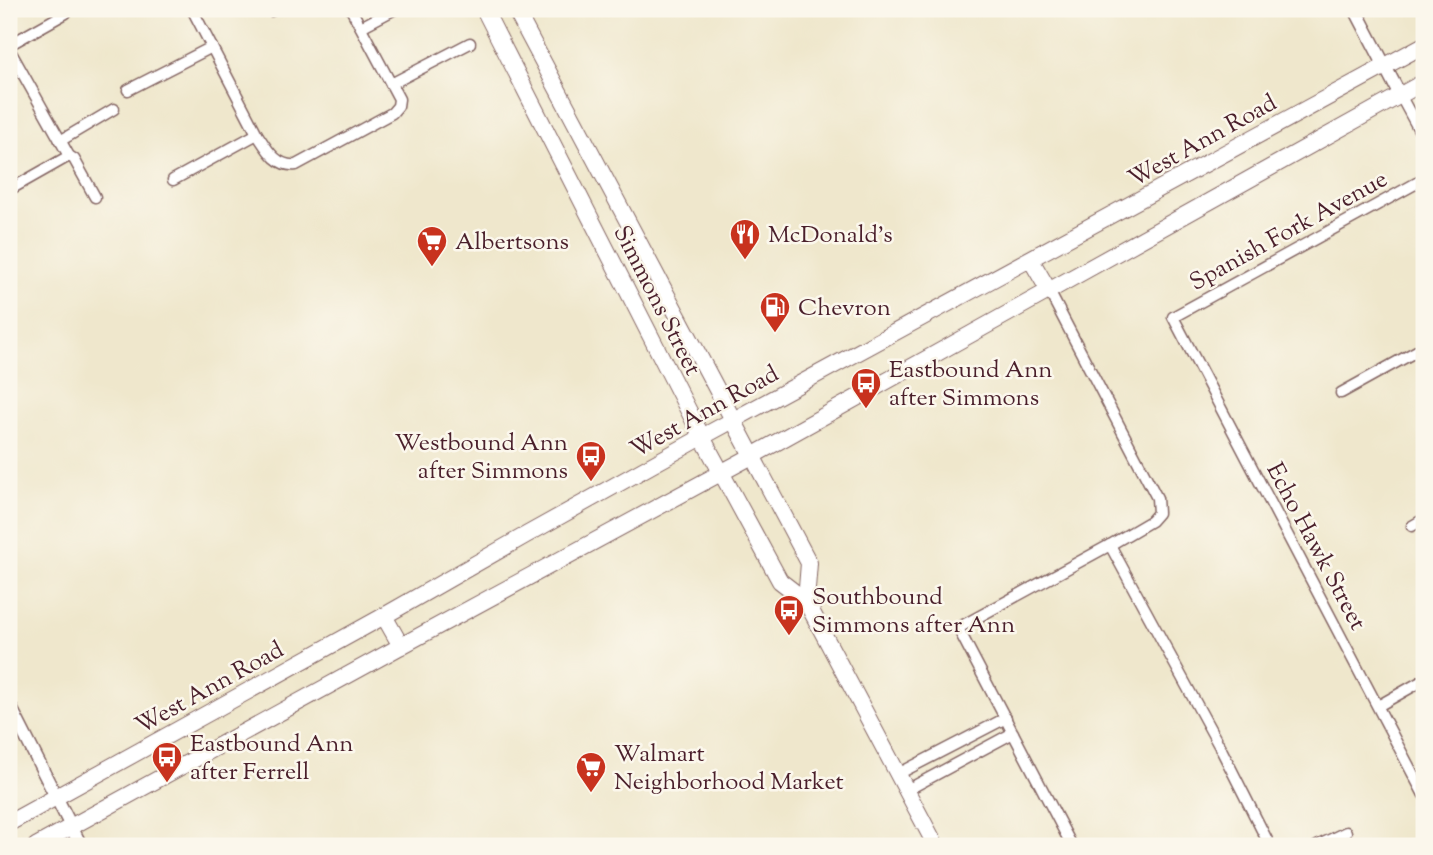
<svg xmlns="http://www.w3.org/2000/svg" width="1433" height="855" font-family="'Sorts Mill Goudy',serif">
<rect width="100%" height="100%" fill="#fbf7ec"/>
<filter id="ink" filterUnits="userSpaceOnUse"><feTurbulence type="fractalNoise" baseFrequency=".0143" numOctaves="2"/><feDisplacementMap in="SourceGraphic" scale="14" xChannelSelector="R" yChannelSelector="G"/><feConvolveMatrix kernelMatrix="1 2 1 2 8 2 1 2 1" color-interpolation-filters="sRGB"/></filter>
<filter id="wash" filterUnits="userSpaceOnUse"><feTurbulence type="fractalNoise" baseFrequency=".00686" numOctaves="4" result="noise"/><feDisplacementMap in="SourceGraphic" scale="28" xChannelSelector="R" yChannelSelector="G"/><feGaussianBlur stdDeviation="1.57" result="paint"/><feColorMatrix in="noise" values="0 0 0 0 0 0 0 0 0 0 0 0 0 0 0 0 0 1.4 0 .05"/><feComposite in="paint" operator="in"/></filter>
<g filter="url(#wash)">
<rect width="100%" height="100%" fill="#efe7cc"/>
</g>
<g filter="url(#ink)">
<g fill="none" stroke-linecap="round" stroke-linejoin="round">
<!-- minor casing -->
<g stroke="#846563" stroke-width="13">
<g id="minor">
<path d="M192,9L257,134C267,149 276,167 296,165L392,113L398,106L399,99L351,9"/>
<polyline points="271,11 274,9"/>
<polyline points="361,27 395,9"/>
<polyline points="9,45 66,13"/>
<polyline points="9,49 69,156 74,159 95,197"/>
<polyline points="391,84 470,43"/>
<polyline points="128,90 212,47"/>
<polyline points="1400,95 1424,139"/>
<polyline points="60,141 114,109"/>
<polyline points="1424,179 1173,317 1424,795"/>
<polyline points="173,180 257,134"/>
<polyline points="9,190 69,156"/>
<polyline points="1049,291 1157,498 1158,513 1151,521 1110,545 958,628 1072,846"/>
<polyline points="1341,393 1424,347"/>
<polyline points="1412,526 1424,519"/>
<polyline points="1110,545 1222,751 1270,846"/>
<polyline points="1378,706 1424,680"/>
<polyline points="898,774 1006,718"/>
<polyline points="907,790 1013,733"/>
<polyline points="1317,846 1346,832"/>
</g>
</g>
<!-- tertiary casing -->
<g stroke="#846563" stroke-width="15">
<g id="tertiary">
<polyline points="1355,9 1400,95"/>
<polyline points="9,704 81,846"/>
</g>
</g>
<!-- primary casing -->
<g stroke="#846563" stroke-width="18">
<g id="primary">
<polyline points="484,9 702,437 780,581 806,601 936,846"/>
<polyline points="515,9 809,563 806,601"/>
<polyline points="1031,260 1049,291"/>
<polyline points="384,616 401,646"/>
<polyline points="9,823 384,616 526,535 702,437 1424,45"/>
<polyline points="36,846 401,646 752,456 1424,82"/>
</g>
</g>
<!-- minor -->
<use href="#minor" stroke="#fff" stroke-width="10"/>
<!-- tertiary -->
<use href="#tertiary" stroke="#fff" stroke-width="12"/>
<!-- primary -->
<use href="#primary" stroke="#fff" stroke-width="16"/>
</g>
</g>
<!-- icons -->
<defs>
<g id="restaurant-pin" transform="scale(1.575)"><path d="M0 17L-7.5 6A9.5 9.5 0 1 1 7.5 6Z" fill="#c8321e" stroke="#fbf7ec"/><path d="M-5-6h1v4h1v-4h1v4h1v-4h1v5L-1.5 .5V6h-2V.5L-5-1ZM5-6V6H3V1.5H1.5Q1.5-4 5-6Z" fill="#fff"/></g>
<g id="supermarket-pin" transform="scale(1.575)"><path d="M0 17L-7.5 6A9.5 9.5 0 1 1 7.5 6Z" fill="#c8321e" stroke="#fbf7ec"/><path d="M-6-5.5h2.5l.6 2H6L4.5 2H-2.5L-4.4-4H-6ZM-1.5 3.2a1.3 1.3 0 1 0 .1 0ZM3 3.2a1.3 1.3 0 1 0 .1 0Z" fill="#fff"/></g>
<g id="fuel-pin" transform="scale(1.575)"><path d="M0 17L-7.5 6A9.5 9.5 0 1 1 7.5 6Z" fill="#c8321e" stroke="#fbf7ec"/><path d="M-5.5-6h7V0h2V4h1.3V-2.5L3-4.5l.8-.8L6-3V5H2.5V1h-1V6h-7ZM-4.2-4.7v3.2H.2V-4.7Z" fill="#fff"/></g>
<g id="bus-pin" transform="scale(1.575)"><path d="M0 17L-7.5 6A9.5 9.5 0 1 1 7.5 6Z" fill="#c8321e" stroke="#fbf7ec"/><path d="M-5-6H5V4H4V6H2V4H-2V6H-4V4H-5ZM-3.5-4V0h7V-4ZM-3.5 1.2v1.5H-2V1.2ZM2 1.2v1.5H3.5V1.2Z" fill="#fff"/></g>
</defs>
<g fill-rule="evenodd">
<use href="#restaurant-pin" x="745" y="234"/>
<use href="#supermarket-pin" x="432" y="241"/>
<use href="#fuel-pin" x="775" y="307"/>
<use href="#bus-pin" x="866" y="383"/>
<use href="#bus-pin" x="591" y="456"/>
<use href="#bus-pin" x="789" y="610"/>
<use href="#bus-pin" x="167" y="757"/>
<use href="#supermarket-pin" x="591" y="767"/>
</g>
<g text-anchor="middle" stroke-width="5" stroke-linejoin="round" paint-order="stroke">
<!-- street labels -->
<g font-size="24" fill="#4a1f2b" stroke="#fbf7ec">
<text transform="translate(1202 140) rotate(-29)" y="8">West Ann Road</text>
<text transform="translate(1288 230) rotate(-29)" y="8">Spanish Fork Avenue</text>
<text transform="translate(658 300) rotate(63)" y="8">Simmons Street</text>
<text transform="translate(704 411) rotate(-29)" y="8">West Ann Road</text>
<text transform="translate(1317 546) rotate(62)" y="8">Echo Hawk Street</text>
<text transform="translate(209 687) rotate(-29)" y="8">West Ann Road</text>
</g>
<!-- poi labels -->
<g font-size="24" fill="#4a1f2b" stroke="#fbf7ec" text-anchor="start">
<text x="768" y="242">McDonald's</text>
<text x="455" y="249">Albertsons</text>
<text x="798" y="315">Chevron</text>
<text x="889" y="377">Eastbound Ann<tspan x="889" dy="28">after Simmons</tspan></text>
<text x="568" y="450" text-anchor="end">Westbound Ann<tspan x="568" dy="28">after Simmons</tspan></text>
<text x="812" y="604">Southbound<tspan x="812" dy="28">Simmons after Ann</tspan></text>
<text x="190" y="751">Eastbound Ann<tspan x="190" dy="28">after Ferrell</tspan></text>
<text x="614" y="761">Walmart<tspan x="614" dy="28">Neighborhood Market</tspan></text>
</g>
</g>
<!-- margin -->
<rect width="1433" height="855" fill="none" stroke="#fbf7ec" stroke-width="35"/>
</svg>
